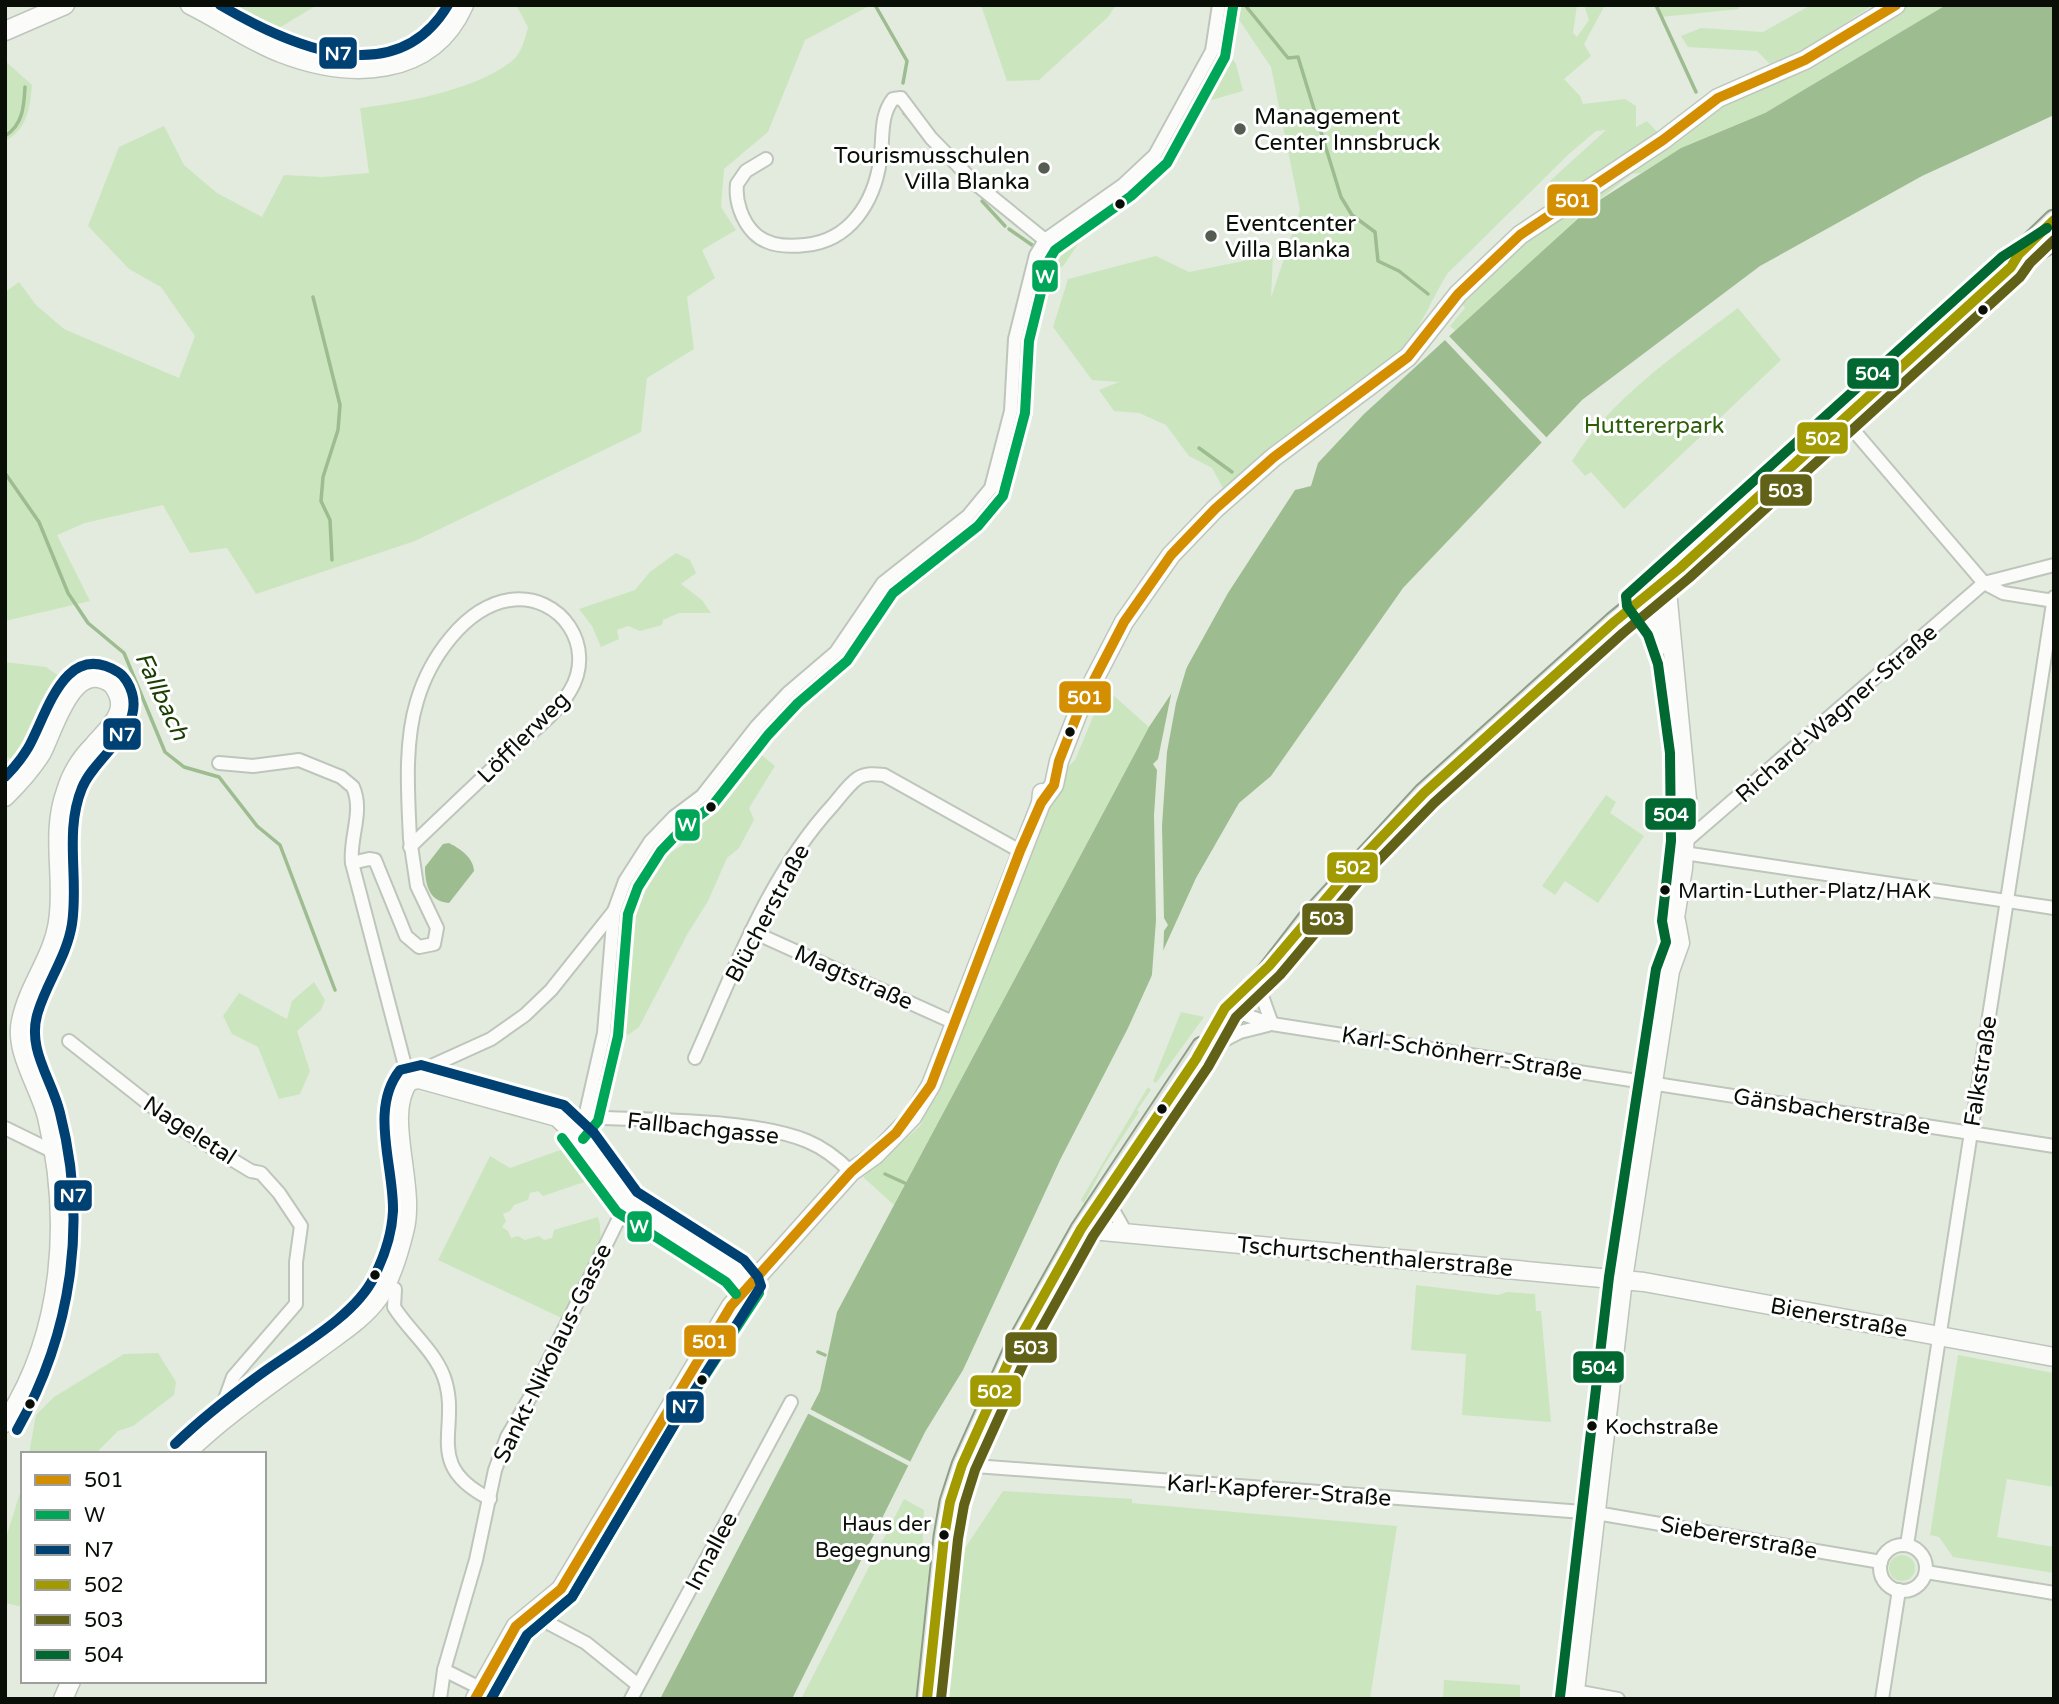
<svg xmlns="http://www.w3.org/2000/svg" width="2059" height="1704" font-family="'Varela Round',sans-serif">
<rect width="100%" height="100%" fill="#e2ebde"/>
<!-- green -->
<g fill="#cbe6bf">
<polygon points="210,5 317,5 266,36"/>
<path d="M516,5H871L805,40L768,132L724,169L721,207L736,230L702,250L715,278L687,297L694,349L647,378L641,432L415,541L256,594L227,548L190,553L163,505L85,523L57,535L90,601L5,621V292L19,282L36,305L64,329L179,378L195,336L161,287L129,269L88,226L119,147L164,126L184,165L217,193L262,217L284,175L322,177L369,173L360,108C404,103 476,90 512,61C522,53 525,38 528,27Z"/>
<polygon points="981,5 1116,5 1108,17 1039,80 1007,81"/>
<path d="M1229,5H1577L1573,33L1577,37L1589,20L1584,5H1605L1584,44L1591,56L1564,79L1580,96L1583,104L1625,99L1636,106V127L1647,121L1658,133L1551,202L1545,195L1551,180L1606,130L1596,131L1569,154L1448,273C1431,299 1422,328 1400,352L1223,488L1212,468L1189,456L1166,425L1139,413L1114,411L1099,390L1119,382L1092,380L1053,327L1068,279L1156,256L1189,272L1273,255L1271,298L1300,210L1271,67Z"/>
<polygon points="1653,5 1740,5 1739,9 1661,17"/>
<polygon points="1811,5 1873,5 1810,46 1771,65 1757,51 1688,47 1681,36 1701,28 1763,32"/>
<polygon points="1910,5 1946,5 1765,113 1681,148 1641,173 1632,174 1595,203 1591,195 1669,148 1717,108 1806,70"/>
<path d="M1221,42L1236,64L1243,91L1201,103L1178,142L1176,155L1164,172L1158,168L1147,176V182L1085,234L1063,266L1050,274L1038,275C1057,219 1126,202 1160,157C1182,127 1198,90 1216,58Z"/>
<path d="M5,61L32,85C30,107 28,129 5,141Z"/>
<path d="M1583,201L1585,211L1461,328L1457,332L1450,326L1465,308L1461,303C1497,264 1540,232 1583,201Z"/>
<path d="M1738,308L1781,360L1624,509L1591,472L1585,476L1572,461C1613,396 1677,354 1738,308Z"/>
<polygon points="676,553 690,560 696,573 681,584 702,600 711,613 679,613 663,620 662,625 640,631 628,626 617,630 619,639 601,647 592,626 579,609 635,590 650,572"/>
<polygon points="5,662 46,667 66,681 19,762 5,756"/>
<polygon points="1105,688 1149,727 894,1205 863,1177 920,1126 1064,771 1075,760"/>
<polygon points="752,747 775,766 749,808 754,820 739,848 727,858 708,901 688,933 639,1027 628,1035 612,1027 621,950 649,865 683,845 701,811"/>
<polygon points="1606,795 1616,802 1610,813 1644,836 1598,903 1565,881 1555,895 1542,886"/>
<polygon points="314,982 325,1000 321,1010 297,1031 310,1071 300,1094 279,1099 258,1047 232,1034 223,1016 239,993 287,1019 292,1001"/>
<polygon points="1181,1012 1204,1017 1156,1083 1153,1081"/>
<polygon points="1148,1087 1151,1090 1137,1110 1139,1112 1104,1165 1084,1203 1081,1200"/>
<path d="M563,1149L586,1169L590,1180L543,1196L538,1191L530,1193L528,1200L514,1205L510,1211L503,1214L506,1221L502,1227L508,1231L511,1238L518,1236L525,1240L539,1236L544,1240L552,1238L554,1230L598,1217C609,1252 581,1289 566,1320L438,1260L490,1156L510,1168Z"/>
<polygon points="1416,1285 1498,1295 1507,1292 1535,1294 1536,1311 1541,1311 1551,1422 1462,1415 1466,1354 1411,1350"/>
<polygon points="158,1353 176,1382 174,1395 133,1426 118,1431 95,1454 29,1454 36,1415 54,1397 124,1354"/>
<polygon points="1958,1355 2054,1373 2054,1487 2007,1479 1997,1537 2054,1547 2054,1573 1953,1557 1939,1537 1930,1535"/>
<polygon points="23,1483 23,1607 5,1603 5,1541"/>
<polygon points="1003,1491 1132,1499 1132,1503 1397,1526 1370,1699 946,1699 963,1551"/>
<polygon points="904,1499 924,1510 922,1558 929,1565 917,1699 801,1699"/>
<circle cx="1902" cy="1568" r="13"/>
<polygon points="1444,1680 1520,1685 1520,1699 1443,1699"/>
</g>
<!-- water -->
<g fill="#9dbc90">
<polygon points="1946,5 2054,5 2054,115 1922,176 1760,266 1582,400 1403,588 1271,776 1239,803 1196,878 1128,1028 1060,1160 963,1370 925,1432 792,1699 660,1699 820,1391 837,1312 1149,727 1177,685 1228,593 1295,490 1311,486 1318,463 1364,414 1595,203 1681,148 1765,113"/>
<path d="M449,843C460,849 473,857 474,871L449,903C429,902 425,884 425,867L443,844Z"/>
</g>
<!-- pier -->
<g fill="#e2ebde">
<polygon points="1448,335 1549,440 1544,445 1444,339"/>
<polygon points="1191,653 1176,703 1167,752 1162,826 1164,918 1168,925 1164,931 1163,960 1151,987 1156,920 1154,815 1157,770 1153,764 1158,759 1173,685"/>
<polygon points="808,1408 913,1463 911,1467 805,1412"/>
</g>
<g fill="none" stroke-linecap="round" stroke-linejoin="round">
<!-- stream -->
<g stroke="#9dbc90" stroke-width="3.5">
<polyline points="875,5 907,61 903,83"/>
<polyline points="1245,5 1288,58 1298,57 1341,197 1352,215 1375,232 1378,261 1399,271 1428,294"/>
<polyline points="1656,5 1696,92"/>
<polyline points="904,113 912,122"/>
<path d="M5,136C23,125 24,106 25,87"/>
<polyline points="954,170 967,185"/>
<polyline points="982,201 1005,226"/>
<polyline points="1009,229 1032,245"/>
<polyline points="313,297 340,405 338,430 323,477 321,501 330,520 332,560"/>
<polyline points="1199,448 1232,472"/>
<polyline points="5,473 39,522 68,593 88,623 124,653 165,752 184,767 219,777 257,826 280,845 335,990"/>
<polyline points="885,1174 909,1185"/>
<polyline points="818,1352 825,1355"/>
</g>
<!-- street casing -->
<g stroke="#bec5bb" stroke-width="16">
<g id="street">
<path d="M766,159L746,171L737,184C735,201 742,221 754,233C767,246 788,247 805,245C850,241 874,202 880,161C884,139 879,117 893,99L901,98L931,138L976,184L1045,240"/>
<polyline points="1843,418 1984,583 2003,593 2054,601"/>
<path d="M219,763L253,766L299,760L341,777L353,787C364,812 349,838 352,863L409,1081"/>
<polyline points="1685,842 1984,583 2054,565"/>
<polyline points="1684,853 2054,908"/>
<path d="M352,863L369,859L375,860L406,936L419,947L434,944L437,928L417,886L410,839C408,795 404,743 417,701C429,660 464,607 510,600C561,593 597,647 570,691C557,713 533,731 514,748C479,781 444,814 410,847"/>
<polyline points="751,931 957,1024"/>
<polyline points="1258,985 1272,1024"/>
<polyline points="1225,1008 1272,1024 2054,1146"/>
<polyline points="69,1041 178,1127 251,1171 261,1173 279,1193 301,1226 296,1262 296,1304 233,1377 216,1424"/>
<polyline points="1213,1046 1240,1032 1268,1025"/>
<path d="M695,1058C734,971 767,877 833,805C840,797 849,784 858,778C866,773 875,774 884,775L1020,851"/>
<polyline points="419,1079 427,1068 491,1039 525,1015 551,990 614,911"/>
<path d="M585,1117C647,1121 751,1118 807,1141C824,1148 838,1159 851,1172"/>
<polyline points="5,1128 52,1151"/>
<polyline points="573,1130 585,1117 604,1033 614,911 625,881 650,842 674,817 702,796 757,726 788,693 836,652 883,583 968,516 991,488 1011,411 1015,339 1036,255 1045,240 1123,185 1155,155 1212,51 1219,5"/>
<polyline points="1104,1194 1126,1233"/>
<path d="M395,1289L394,1307C409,1331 434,1350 444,1377C462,1428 421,1464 490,1499"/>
<polyline points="962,1465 1596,1513 1881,1562"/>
<polyline points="1907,1545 2054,597"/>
<circle cx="1903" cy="1568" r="23"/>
<polyline points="1926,1572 2054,1593"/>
<polyline points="531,1614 586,1643 638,1685"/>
<polyline points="444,1670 480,1688 488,1699"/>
<polyline points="1575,1691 1618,1699"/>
<polyline points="440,1699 444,1670 476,1560 495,1470 507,1437 532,1394 627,1202"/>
<polyline points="631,1699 791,1402"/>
<polyline points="1882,1699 1899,1590"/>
</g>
</g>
<!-- secondary casing -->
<g stroke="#bec5bb" stroke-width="21">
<g id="secondary">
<path d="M190,5C221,20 249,41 281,53C349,79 431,79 464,5"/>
<polyline points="5,31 65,5"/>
<polyline points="1666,580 1687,799 1683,868 1673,930"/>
<polyline points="1639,600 1661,628 1666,645"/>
<path d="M5,797C18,784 31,770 41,754C54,731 72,656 112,684C133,710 109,727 93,746C81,758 71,774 66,791C50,834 65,878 58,922C53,957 28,986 21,1021C14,1051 40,1088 47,1117C71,1219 64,1333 5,1423"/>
<polyline points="1041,803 1054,785 1059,761 1081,705 1124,622 1171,555 1215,509 1274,457 1408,357 1458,294 1520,235 1663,140 1718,98 1805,60 1896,5"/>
<polyline points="1081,1229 1644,1282 2054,1357"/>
<path d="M185,1454C225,1415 270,1385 315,1352C337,1335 363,1320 379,1297C391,1280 399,1252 404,1232C417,1186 383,1116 409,1081L419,1079L557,1117L584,1142L627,1202L735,1271L747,1285"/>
<polyline points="63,1699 71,1681"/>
<polyline points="475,1699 516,1626 561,1589 731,1306 851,1172 875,1155 912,1117 931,1085 1041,803 1042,793"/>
<polyline points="1574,1699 1623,1279 1670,971 1680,943 1676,921"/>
</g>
</g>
<!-- primary casing -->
<g stroke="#909d89" stroke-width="23">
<g id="primary">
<polyline points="2021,252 2054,220"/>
<polyline points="1196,1059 1207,1050 1308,919 1424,793 1614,622 1680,568 2011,267 2054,240"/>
<polyline points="927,1699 944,1537 950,1502 962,1465 1016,1345 1081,1229 1202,1047"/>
</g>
</g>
<!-- street -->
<use href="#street" stroke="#fbfcfa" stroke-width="12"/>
<!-- secondary -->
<use href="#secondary" stroke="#fbfcfa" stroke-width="18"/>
<!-- primary -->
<use href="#primary" stroke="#dee4db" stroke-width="19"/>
<!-- bus-1 casing -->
<g stroke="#fff" stroke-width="16">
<polyline id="bus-1" points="475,1699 516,1626 561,1589 731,1306 851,1172 896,1133 931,1085 1020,851 1041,803 1054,785 1059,761 1081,705 1124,622 1171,555 1215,509 1274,457 1408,357 1458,294 1520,235 1663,140 1718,98 1805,60 1896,5"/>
</g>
<!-- bus-2 casing -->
<g stroke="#fff" stroke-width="16">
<g id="bus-2">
<polyline points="562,1138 617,1212 726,1282 736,1294"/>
<polyline points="583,1139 598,1121 618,1036 628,914 638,887 661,851 683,828 712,806 768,735 798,703 847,661 893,593 978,526 1003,496 1025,413 1029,341 1049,260 1055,250 1131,196 1167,163 1225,57 1233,7"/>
<polyline points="491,1699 527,1635 572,1597 687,1403 759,1293"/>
</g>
</g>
<!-- bus-3 casing -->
<g stroke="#fff" stroke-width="16">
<g id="bus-3">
<path d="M220,5C288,45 395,94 448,5"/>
<path d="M5,777C14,768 22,758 28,748C47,715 64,639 118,672C125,676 130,686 132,693C143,731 95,756 82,788C64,832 79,878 72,924C67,956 47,982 38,1012C26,1049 52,1079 60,1113C88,1222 72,1333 17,1430"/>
<path d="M175,1444C201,1419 229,1397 258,1376C293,1350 355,1317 374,1277C384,1257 392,1233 393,1211C394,1166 369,1109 400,1070L421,1065L564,1105L594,1133L637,1192L744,1260L758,1277L761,1286L687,1403L572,1597L527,1635L491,1699"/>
</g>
</g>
<!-- bus-4 casing -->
<g stroke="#fff" stroke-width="16">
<polyline id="bus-4" points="927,1699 944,1537 950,1502 962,1465 1016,1345 1081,1229 1196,1059 1225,1008 1269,966 1354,866 1424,793 1614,622 1680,568 2011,267 2019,254 2054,220"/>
</g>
<!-- bus-5 casing -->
<g stroke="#fff" stroke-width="16">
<polyline id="bus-5" points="941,1699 958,1539 964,1505 975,1470 1029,1351 1093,1236 1208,1067 1236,1017 1280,975 1364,875 1434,803 1623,633 1689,578 1951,340 2020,277 2030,263 2054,240"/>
</g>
<!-- bus-6 casing -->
<g stroke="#fff" stroke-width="16">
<polyline id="bus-6" points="1560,1697 1609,1277 1656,969 1666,942 1662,921 1671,841 1670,753 1658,664 1648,635 1627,606 1626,596 2002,257 2047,228"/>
</g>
<!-- bus-1 -->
<use href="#bus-1" stroke="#d38e01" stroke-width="10"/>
<!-- bus-2 -->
<use href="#bus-2" stroke="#00a658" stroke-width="10"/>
<!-- bus-3 -->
<use href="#bus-3" stroke="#004173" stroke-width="10"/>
<!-- bus-4 -->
<use href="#bus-4" stroke="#a19a01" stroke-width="10"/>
<!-- bus-5 -->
<use href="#bus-5" stroke="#616118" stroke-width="10"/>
<!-- bus-6 -->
<use href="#bus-6" stroke="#006830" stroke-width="10"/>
</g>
<!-- markers -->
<g fill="#555c52" stroke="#fff" stroke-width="2.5">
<circle cx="1240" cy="129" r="7"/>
<circle cx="1044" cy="168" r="7"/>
<circle cx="1211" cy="236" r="7"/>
</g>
<g fill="#090f07" stroke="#fff" stroke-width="2.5">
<circle cx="1120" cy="204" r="6"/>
<circle cx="1983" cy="310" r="6"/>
<circle cx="1070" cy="732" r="6"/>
<circle cx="711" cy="807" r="6"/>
<circle cx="1665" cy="890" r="6"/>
<circle cx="1162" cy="1109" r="6"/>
<circle cx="375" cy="1275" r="6"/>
<circle cx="702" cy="1380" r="6"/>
<circle cx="30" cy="1404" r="6"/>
<circle cx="1592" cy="1426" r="6"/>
<circle cx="944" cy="1535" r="6"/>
</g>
<g text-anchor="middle" stroke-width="6" stroke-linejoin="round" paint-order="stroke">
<!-- bus labels -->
<g font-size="21" fill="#090f07" stroke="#fff" text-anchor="start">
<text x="1678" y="898">Martin-Luther-Platz/HAK</text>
<text x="1605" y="1434">Kochstraße</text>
<text x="931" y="1531" text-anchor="end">Haus der<tspan x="931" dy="26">Begegnung</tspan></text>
</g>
<!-- poi labels -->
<g font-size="23" fill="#090f07" stroke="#fff" text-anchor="start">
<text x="1254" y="124">Management<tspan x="1254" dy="26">Center Innsbruck</tspan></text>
<text x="1030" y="163" text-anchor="end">Tourismusschulen<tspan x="1030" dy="26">Villa Blanka</tspan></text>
<text x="1225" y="231">Eventcenter<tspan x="1225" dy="26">Villa Blanka</tspan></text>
</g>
<!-- park labels -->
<g font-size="23" fill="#2d5e0a" stroke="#fff">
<text x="1654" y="433">Huttererpark</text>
</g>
<!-- street labels -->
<g font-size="23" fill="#090f07" stroke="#fff">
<text transform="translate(1836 713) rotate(-41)" y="8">Richard-Wagner-Straße</text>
<text transform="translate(523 737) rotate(-45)" y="8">Löfflerweg</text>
<text transform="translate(767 913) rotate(-62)" y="8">Blücherstraße</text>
<text transform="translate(854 977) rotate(24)" y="8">Magtstraße</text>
<text transform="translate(1462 1053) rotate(9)" y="8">Karl-Schönherr-Straße</text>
<text transform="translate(1980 1071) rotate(-81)" y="8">Falkstraße</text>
<text transform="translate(1832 1111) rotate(9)" y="8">Gänsbacherstraße</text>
<text transform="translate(703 1128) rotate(6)" y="8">Fallbachgasse</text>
<text transform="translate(190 1130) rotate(33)" y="8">Nageletal</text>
<text transform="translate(1375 1256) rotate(5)" y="8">Tschurtschenthalerstraße</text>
<text transform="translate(1839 1317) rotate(10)" y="8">Bienerstraße</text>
<text transform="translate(552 1353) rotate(-64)" y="8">Sankt-Nikolaus-Gasse</text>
<text transform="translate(1279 1490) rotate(4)" y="8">Karl-Kapferer-Straße</text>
<text transform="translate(1739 1537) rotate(10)" y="8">Siebererstraße</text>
<text transform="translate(711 1551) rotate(-62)" y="8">Innallee</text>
</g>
<!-- water labels -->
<g font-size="24" font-style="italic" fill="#1a3f00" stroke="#fff">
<text transform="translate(162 696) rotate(65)" y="8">Fallbach</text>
</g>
</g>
<g stroke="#fff" stroke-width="2.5">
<rect x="318" y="36" width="40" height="34" rx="7" fill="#004173"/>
<rect x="1546" y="183" width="53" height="34" rx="7" fill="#d38e01"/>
<rect x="1031" y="259" width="28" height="34" rx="7" fill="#00a658"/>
<rect x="1846" y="357" width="54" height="33" rx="7" fill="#006830"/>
<rect x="1796" y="421" width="53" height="34" rx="7" fill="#a19a01"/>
<rect x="1759" y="473" width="54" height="34" rx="7" fill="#616118"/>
<rect x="1058" y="680" width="54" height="34" rx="7" fill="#d38e01"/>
<rect x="102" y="717" width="40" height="34" rx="7" fill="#004173"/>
<rect x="1644" y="797" width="53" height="34" rx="7" fill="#006830"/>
<rect x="674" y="808" width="27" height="34" rx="7" fill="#00a658"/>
<rect x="1326" y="851" width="53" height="33" rx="7" fill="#a19a01"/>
<rect x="1301" y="902" width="53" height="34" rx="7" fill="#616118"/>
<rect x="53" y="1179" width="40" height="33" rx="7" fill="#004173"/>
<rect x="626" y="1210" width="27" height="33" rx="7" fill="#00a658"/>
<rect x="683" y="1324" width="54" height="34" rx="7" fill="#d38e01"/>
<rect x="1004" y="1331" width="54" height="33" rx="7" fill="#616118"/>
<rect x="1572" y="1350" width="53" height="34" rx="7" fill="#006830"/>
<rect x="969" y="1374" width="53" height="34" rx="7" fill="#a19a01"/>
<rect x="665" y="1390" width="40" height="34" rx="7" fill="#004173"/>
</g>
<g font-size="19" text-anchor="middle" font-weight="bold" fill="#fff">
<text x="338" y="60">N7</text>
<text x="1573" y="207">501</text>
<text x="1045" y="283">W</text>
<text x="1873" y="380">504</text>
<text x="1823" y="445">502</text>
<text x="1786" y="497">503</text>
<text x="1085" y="704">501</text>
<text x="122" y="741">N7</text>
<text x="1671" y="821">504</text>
<text x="687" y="831">W</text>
<text x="1353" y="874">502</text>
<text x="1327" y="925">503</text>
<text x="73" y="1202">N7</text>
<text x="639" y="1233">W</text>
<text x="710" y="1348">501</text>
<text x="1031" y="1354">503</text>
<text x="1599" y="1374">504</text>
<text x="995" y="1398">502</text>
<text x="685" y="1413">N7</text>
</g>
<!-- border -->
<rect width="2059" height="1704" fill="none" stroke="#090f07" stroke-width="14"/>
<!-- legend -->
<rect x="21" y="1452" width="245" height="231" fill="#ffffff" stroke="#9d9f9c" stroke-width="2"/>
<rect x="35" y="1475" width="35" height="10" fill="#d38e01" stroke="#9d9f9c" stroke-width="2"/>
<text x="84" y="1487" font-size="21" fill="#090f07">501</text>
<rect x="35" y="1510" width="35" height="10" fill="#00a658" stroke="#9d9f9c" stroke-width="2"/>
<text x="84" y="1522" font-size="21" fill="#090f07">W</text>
<rect x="35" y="1545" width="35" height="10" fill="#004173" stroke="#9d9f9c" stroke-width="2"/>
<text x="84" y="1557" font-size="21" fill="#090f07">N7</text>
<rect x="35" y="1580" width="35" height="10" fill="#a19a01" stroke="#9d9f9c" stroke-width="2"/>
<text x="84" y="1592" font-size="21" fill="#090f07">502</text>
<rect x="35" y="1615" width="35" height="10" fill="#616118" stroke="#9d9f9c" stroke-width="2"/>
<text x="84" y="1627" font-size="21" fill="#090f07">503</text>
<rect x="35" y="1650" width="35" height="10" fill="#006830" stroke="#9d9f9c" stroke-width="2"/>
<text x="84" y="1662" font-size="21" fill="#090f07">504</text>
</svg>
